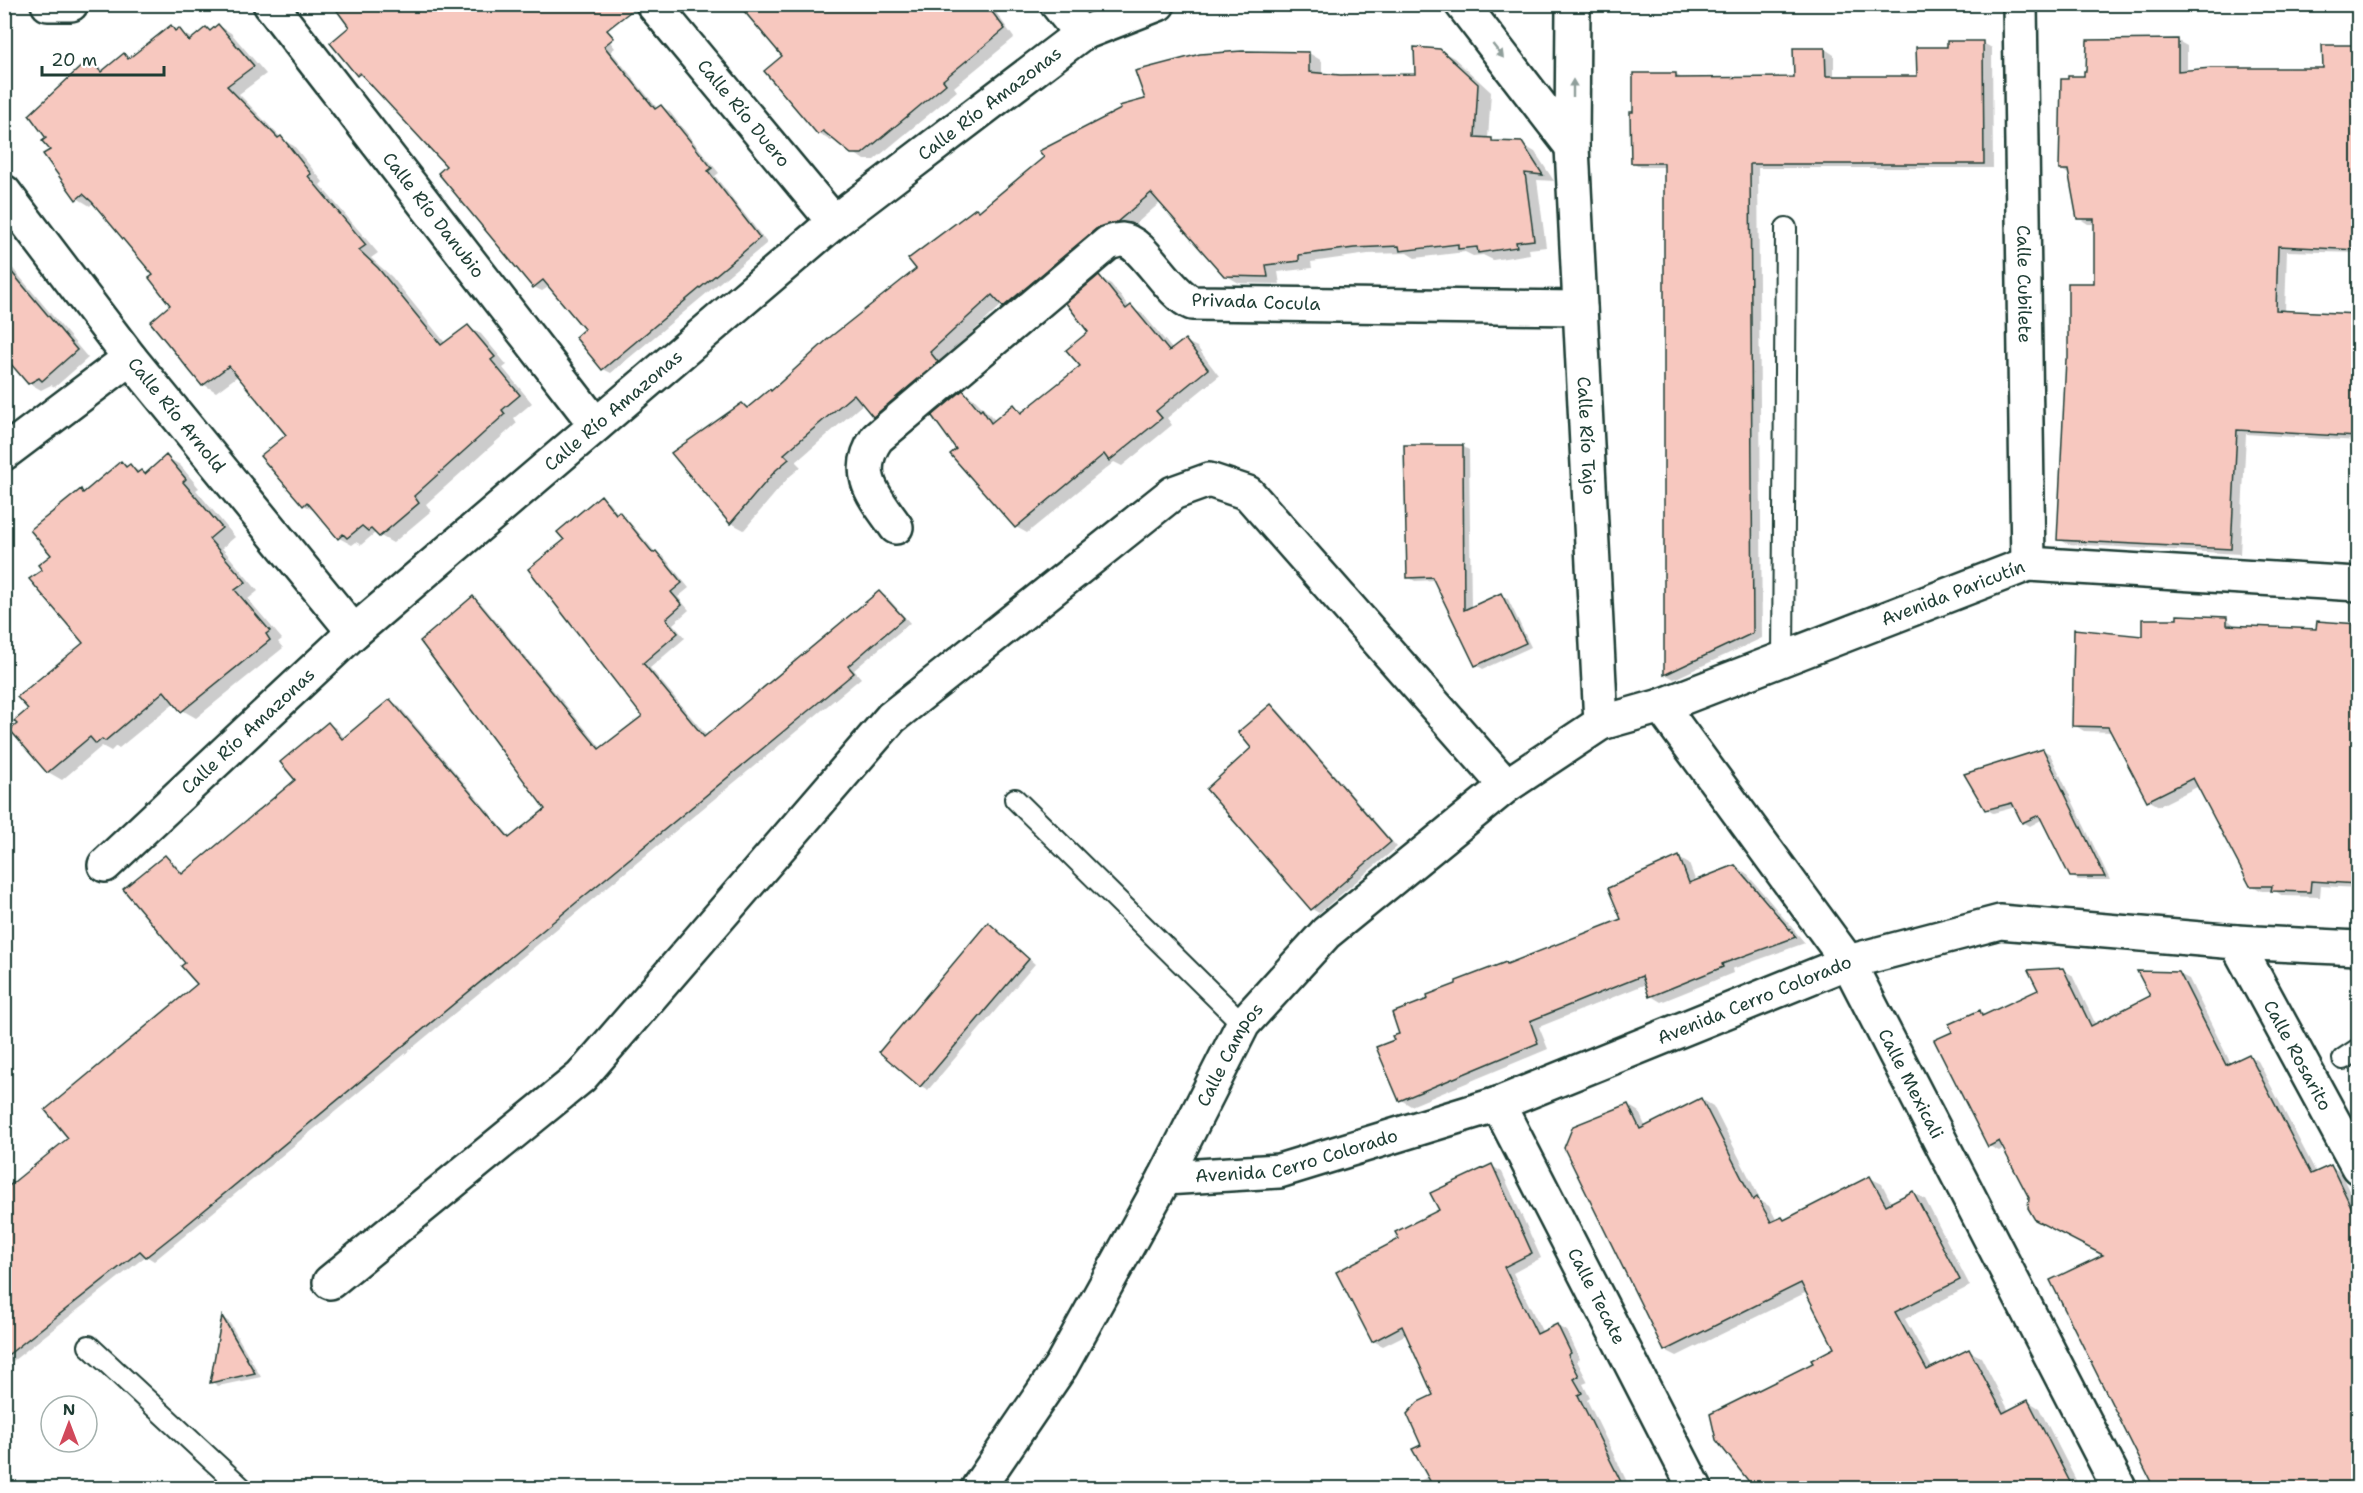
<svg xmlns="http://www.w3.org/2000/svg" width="2363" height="1493" font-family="'Shantell Sans',sans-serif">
<rect width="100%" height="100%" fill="#fff"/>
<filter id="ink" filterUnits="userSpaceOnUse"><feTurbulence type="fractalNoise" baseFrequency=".0167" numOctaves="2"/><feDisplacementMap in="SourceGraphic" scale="12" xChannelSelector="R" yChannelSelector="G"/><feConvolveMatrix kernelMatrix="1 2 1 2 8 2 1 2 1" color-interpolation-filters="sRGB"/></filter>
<g filter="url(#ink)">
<!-- shadow -->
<g fill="#0003">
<polygon points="580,4 615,48 611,51 658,109 661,106 669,111 719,173 715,176 767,243 611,373 603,369 587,329 550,286 542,291 534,287 448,166 366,79 358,74 351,27"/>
<polygon points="741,4 990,4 1014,38 954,87 957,91 874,160 864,160 834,139 831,141 819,134 766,71 784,57"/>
<polygon points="218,25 231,33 266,74 239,94 283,140 294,146 323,182 320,185 378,253 371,258 392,277 446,344 468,327 481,334 507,365 503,368 532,403 514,418 517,423 426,504 431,511 393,543 375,533 361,545 356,542 352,545 339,538 317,512 304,505 288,436 239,375 216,392 203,384 172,305 156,275 94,202 90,206 77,198 52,150 89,61 104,71 124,55 131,59 171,27 193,39 206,29 211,32"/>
<polygon points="2178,41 2187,46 2187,71 2324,70 2323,47 2358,47 2358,253 2287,251 2285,312 2358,316 2358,441 2246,434 2240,554 2068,544 2059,539 2069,360 2095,285 2095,224 2088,224 2079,218 2070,175 2060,169 2085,78"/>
<polygon points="1983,43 1992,48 1993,168 1758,168 1762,638 1674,679 1665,674 1666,167 1641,167 1632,162 1635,113 1675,74 1683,79 1796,78 1825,49 1834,55 1834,78 1919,78 1949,48"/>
<polygon points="1440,50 1454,58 1491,92 1488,139 1498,143 1521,144 1535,152 1554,181 1537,180 1546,247 1529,249 1530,254 1493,260 1483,255 1473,256 1465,252 1415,258 1407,253 1368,254 1311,262 1312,268 1278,272 1280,284 1239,283 1225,275 1161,202 1131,228 1017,314 1002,305 942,360 950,370 887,423 874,415 864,403 796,462 801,467 789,477 744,530 731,523 673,454 742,404 749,408 772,392 918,269 976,209 980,212 1309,53 1322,61 1322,75 1416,76"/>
<polygon points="4,258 88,358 55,387 51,385 41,390 29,383 4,353"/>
<polygon points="1099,277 1111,284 1130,308 1143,314 1173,350 1185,341 1197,347 1219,376 1167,418 1172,425 1122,466 1114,462 1027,533 1016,527 958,450 963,392 974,399 996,421 1014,406 1025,412 1082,366 1090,332"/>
<polygon points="1462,446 1469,450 1471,609 1501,595 1508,599 1531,647 1483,669 1476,665 1435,580 1415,581 1408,577"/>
<polygon points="2358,448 2358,516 2356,515"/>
<polygon points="166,457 180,465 199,488 196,490 235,537 222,548 258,591 248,599 282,639 278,642 283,648 196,718 182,710 175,702 119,748 116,746 111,751 102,746 62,780 48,772 30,710 85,643 53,555 81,490 85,493 121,463 146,474"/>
<polygon points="601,497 609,502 618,514 626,518 656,553 664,557 689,588 678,597 689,610 673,624 685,638 650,668 707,736 879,592 887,597 910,623 854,670 861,678 154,1261 146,1256 4,1368 4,1192 70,1139 199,985 187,963 165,856 172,861 184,874 297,780 328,724 336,728 345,739 390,701 398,705 511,838 547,810 473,598 481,603 602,749 644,716 566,540"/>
<polygon points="2178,616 2227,619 2237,627 2317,630 2318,623 2358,625 2358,888 2321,886 2320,897 2283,896 2275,891 2262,891 2251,885 2199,786 2159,806 2148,800 2112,732 2084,731 2074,725 2143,637 2178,620"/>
<polygon points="1271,706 1278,710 1397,847 1319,913 1312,909 1253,748"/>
<polygon points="2043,750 2050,754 2110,880 2078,880 2071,876 2043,819 2030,826 2023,822 2016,807 1993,813 1986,809"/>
<polygon points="1679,858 1689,864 1696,882 1735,866 1746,873 1805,943 1732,969 1733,973 1661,1002 1651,996 1646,984 1539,1027 1548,1049 1411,1106 1401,1100 1396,1041 1401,1035 1509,965 1623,920"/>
<polygon points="988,924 1035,964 928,1090 921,1086"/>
<polygon points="2063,970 2072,975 2096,1025 2152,997 2179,974 2189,979 2231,1064 2248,1056 2258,1061 2317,1174 2331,1167 2340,1172 2358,1209 2358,1488 2156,1488 2052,1281 2105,1255 2031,1197 2004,1148 1999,1151 1989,1146 1954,1032 1980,1012 1987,1016 2040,991"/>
<polygon points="1701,1099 1713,1106 1761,1201 1769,1206 1777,1221 1782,1219 1786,1221 1870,1178 1882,1184 1892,1204 1913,1193 1925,1199 1970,1286 1905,1319 1933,1369 1969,1351 1981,1357 2009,1411 2028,1401 2039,1408 2080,1488 1756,1488 1718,1439 1836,1349 1807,1292 1677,1356 1665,1350 1628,1105 1639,1112 1646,1128"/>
<polygon points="1492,1166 1502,1172 1541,1258 1513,1273 1543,1333 1557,1326 1567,1331 1580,1359 1577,1361 1588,1382 1583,1384 1590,1398 1587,1400 1630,1488 1413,1488 1412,1485 1429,1476 1423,1446 1435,1396 1407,1334 1383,1346 1373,1341 1401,1239 1441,1210"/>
<polygon points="223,1318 229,1322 261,1377 218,1386 212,1382"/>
</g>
<!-- building -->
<g fill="#f7c8bf" stroke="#1f3d34" stroke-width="1.5">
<polygon points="332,4 635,4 635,8 607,30 614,38 604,46 655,109 661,105 712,168 708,171 760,238 602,370 575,337 584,329 543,280 533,288 438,173 446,166 360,73 357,76 330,43 349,27"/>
<polygon points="738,4 986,4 1005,29 943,80 946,84 862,154 851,154 823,131 818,135 764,71 782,56"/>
<polygon points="218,24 254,66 227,86 278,138 281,136 311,174 308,176 366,245 359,250 378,268 441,345 468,325 495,357 491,360 520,395 502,410 505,414 414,496 419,503 379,537 371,529 368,531 362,526 347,538 343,534 338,539 307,502 303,506 260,456 286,435 229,366 202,386 150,322 170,305 149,278 153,275 92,202 83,194 76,200 43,154 50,150 42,141 46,138 29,115 89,59 101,72 124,53 128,59 171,25 175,31 179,28 189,41 206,27 210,31"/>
<polygon points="2178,39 2178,71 2211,68 2323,68 2322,45 2358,45 2358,250 2278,246 2276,310 2358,314 2358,437 2237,430 2231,549 2057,540 2066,359 2068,359 2068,283 2094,283 2094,219 2077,219 2068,170 2059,170 2061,79 2068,79 2068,76 2084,76 2084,71 2086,71 2087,40"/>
<polygon points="1947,41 1983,41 1984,164 1750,164 1753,633 1664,675 1664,163 1631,163 1630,112 1633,112 1633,73 1676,73 1676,78 1794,77 1793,48 1825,48 1826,76 1917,76 1916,47 1947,47"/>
<polygon points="1414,47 1440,49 1478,84 1475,137 1492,138 1492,141 1522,142 1543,175 1525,173 1534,240 1516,242 1517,247 1478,253 1477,247 1458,249 1458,244 1400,251 1399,246 1354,248 1299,255 1299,261 1266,265 1268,277 1224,276 1151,193 1117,222 1096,229 1003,307 992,295 930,352 938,362 873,417 854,394 784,454 789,459 776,470 730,524 671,453 742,403 747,408 770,389 771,391 829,338 916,269 908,259 976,208 979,211 1044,157 1039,151 1121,109 1119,106 1145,99 1135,71 1200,54 1242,51 1309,52 1309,72 1340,75 1415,74"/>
<polygon points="4,263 77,350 42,381 39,378 28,384 4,356"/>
<polygon points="1099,275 1126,309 1131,305 1169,351 1185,339 1208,369 1156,411 1162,418 1109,461 1104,454 1015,528 950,454 956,449 932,416 963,390 980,411 982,409 991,423 1014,404 1021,413 1080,366 1066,350 1088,332 1066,303"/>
<polygon points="1404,445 1463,445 1464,610 1501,593 1526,643 1475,666 1432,577 1407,578"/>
<polygon points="166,455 186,479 183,482 222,528 209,539 246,582 235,590 270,631 266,634 270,640 181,712 164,691 105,741 102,739 96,744 90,737 47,773 10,730 17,724 14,721 28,709 17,697 83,643 29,579 42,570 38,565 51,555 30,530 81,489 83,493 121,461 126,467 130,464 137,473 141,470 145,474"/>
<polygon points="601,495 616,514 619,511 653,553 656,551 682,583 671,592 682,605 666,619 678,633 643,663 704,737 879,591 904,618 848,666 854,673 184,1227 146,1257 140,1251 4,1358 4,1190 68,1138 45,1110 197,984 181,966 185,963 123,889 165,855 182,874 295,780 280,762 328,722 342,739 390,699 509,838 545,809 420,641 473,596 599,749 642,716 528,569 564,540 557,532"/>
<polygon points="2177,615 2227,617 2227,625 2316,629 2317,621 2358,624 2358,884 2311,881 2310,892 2271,891 2272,886 2250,886 2193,778 2147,801 2108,727 2072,726 2074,629 2142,636 2142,619 2177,619"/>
<polygon points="1271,704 1391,842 1311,910 1206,789 1251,748 1238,732"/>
<polygon points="2043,749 2061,786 2105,877 2070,877 2039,815 2022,823 2012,803 1985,810 1964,774"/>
<polygon points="1679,856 1689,883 1735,865 1796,937 1722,964 1723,967 1649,997 1642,976 1530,1021 1538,1043 1399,1101 1376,1047 1394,1040 1392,1036 1399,1034 1392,1013 1428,999 1427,995 1456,984 1456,981 1506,962 1507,964 1621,919 1608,888"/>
<polygon points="988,922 1029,959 920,1087 879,1052"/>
<polygon points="2063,968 2091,1026 2150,996 2137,971 2179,972 2226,1065 2249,1054 2311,1174 2331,1165 2358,1221 2358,1293 2354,1295 2358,1304 2358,1488 2154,1488 2050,1280 2103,1255 2035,1220 2028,1208 2029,1198 1999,1141 1988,1147 1934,1040 1952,1032 1949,1024 1980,1010 1982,1016 2038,990 2028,970"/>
<polygon points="1701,1098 1753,1200 1757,1197 1771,1222 1782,1217 1784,1220 1870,1176 1886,1205 1913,1191 1960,1280 1895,1312 1927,1370 1969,1349 2003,1413 2028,1400 2073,1488 1754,1488 1716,1440 1710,1414 1813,1363 1811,1360 1834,1348 1801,1283 1664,1351 1564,1148 1573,1126 1628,1104 1640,1129"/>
<polygon points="1492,1164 1532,1253 1504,1267 1537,1334 1557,1324 1571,1353 1568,1355 1579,1376 1574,1379 1582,1393 1578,1395 1624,1488 1434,1488 1412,1449 1421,1445 1407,1414 1418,1402 1433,1395 1402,1326 1372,1342 1336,1272 1399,1239 1395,1232 1439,1210 1430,1193"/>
<polygon points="222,1316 255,1373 210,1383"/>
</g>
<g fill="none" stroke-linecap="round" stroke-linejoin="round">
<!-- lane casing -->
<g stroke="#1f3d34" stroke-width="24">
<g id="lane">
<polyline points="1783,659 1786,228"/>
<polyline points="1015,799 1243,1024"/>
<polyline points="2343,1059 2358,1049"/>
<polyline points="89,1346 242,1488"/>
</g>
</g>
<!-- street casing -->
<g stroke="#1f3d34" stroke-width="38">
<g id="street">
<polyline points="48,4 71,4"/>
<path id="s1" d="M270,4L596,425"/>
<path id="s2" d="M653,4L834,222"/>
<polyline points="1057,4 1081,34"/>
<path id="s3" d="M2020,4L2028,564"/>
<path id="s4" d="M4,192L130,358L354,632"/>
<polyline points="4,453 130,358"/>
<path d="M896,527C875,497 852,474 877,438L1108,243C1112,242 1118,240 1122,240C1143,241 1168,293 1192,303L1580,308"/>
<path id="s5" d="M1661,706L1848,962L2119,1488"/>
<path id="s6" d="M105,865L354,632L834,222L1081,34L1158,4"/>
<polyline points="2236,942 2358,948"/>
<path id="s7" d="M1498,1104L1695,1488"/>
<polyline points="330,1282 581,1077 891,718 1173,493 1209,480 1248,493 1506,786"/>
</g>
</g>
<!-- secondary casing -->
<g stroke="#1f3d34" stroke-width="38">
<g id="secondary">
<polyline points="1462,4 1572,147"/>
<path id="s8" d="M1573,4L1572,147L1601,723"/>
<path id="s9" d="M1165,1178L1279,1171L1498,1104L1848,962L2000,922L2236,942L2358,1167"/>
<path id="s10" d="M978,1488L1061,1366L1165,1178L1243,1024L1326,933L1506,786L1601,723L1661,706L2028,564L2358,584"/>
</g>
</g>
<!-- lane -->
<use href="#lane" stroke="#fff" stroke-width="20"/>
<!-- street -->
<use href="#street" stroke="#fff" stroke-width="33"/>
<!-- secondary -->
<use href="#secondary" stroke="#fff" stroke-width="33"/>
</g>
<!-- one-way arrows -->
<defs><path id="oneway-solid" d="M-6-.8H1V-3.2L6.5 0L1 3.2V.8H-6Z" transform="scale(1.5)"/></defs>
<g fill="#8f9e9a">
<use href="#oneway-solid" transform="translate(1498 51) rotate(52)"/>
<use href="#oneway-solid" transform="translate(1573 88) rotate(-90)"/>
</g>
</g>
<g text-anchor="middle" stroke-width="4.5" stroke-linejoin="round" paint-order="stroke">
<!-- street labels -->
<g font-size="18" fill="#1f3d34" stroke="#fff">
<text dy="6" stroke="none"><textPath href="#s6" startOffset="1168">Calle Río Amazonas</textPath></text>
<text dy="6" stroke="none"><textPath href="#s2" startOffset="142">Calle Río Duero</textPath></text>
<text dy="6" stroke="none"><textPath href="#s1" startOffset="267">Calle Río Danubio</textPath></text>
<text dy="6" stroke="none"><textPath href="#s3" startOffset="280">Calle Cubilete</textPath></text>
<text transform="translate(1256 302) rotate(2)" y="6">Privada Cocula</text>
<text dy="6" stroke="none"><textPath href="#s6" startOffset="682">Calle Río Amazonas</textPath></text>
<text dy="6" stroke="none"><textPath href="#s4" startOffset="282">Calle Río Arnold</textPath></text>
<text dy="6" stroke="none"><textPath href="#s8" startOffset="432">Calle Río Tajo</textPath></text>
<text dy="6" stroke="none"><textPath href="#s10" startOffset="1380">Avenida Paricutín</textPath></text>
<text dy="6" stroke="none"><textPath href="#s6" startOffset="196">Calle Río Amazonas</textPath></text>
<text dy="6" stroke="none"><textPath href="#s9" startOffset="620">Avenida Cerro Colorado</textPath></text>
<text dy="6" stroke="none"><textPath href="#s9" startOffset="1244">Calle Rosarito</textPath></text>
<text dy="6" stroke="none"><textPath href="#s10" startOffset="502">Calle Campos</textPath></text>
<text dy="6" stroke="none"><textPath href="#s5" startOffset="454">Calle Mexicali</textPath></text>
<text dy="6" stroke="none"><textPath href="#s9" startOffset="134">Avenida Cerro Colorado</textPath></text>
<text dy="6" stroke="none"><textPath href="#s7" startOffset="216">Calle Tecate</textPath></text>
</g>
</g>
<!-- margin -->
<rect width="2363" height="1493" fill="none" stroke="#fff" stroke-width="24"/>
<rect x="12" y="12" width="2339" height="1469" fill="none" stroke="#1f3d34" stroke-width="2" filter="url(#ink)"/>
<!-- north arrow -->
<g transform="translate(69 1424)"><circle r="28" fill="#ffffff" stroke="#a5b1ae" stroke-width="1.5"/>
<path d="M0-4.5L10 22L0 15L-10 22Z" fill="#d1495b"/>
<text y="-9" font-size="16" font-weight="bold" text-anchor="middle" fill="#1f3d34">N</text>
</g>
<!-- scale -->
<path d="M42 66v9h122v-9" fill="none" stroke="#1f3d34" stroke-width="3"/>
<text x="51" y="66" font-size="18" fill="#1f3d34" stroke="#ffffff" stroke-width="4.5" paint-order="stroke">20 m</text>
</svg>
